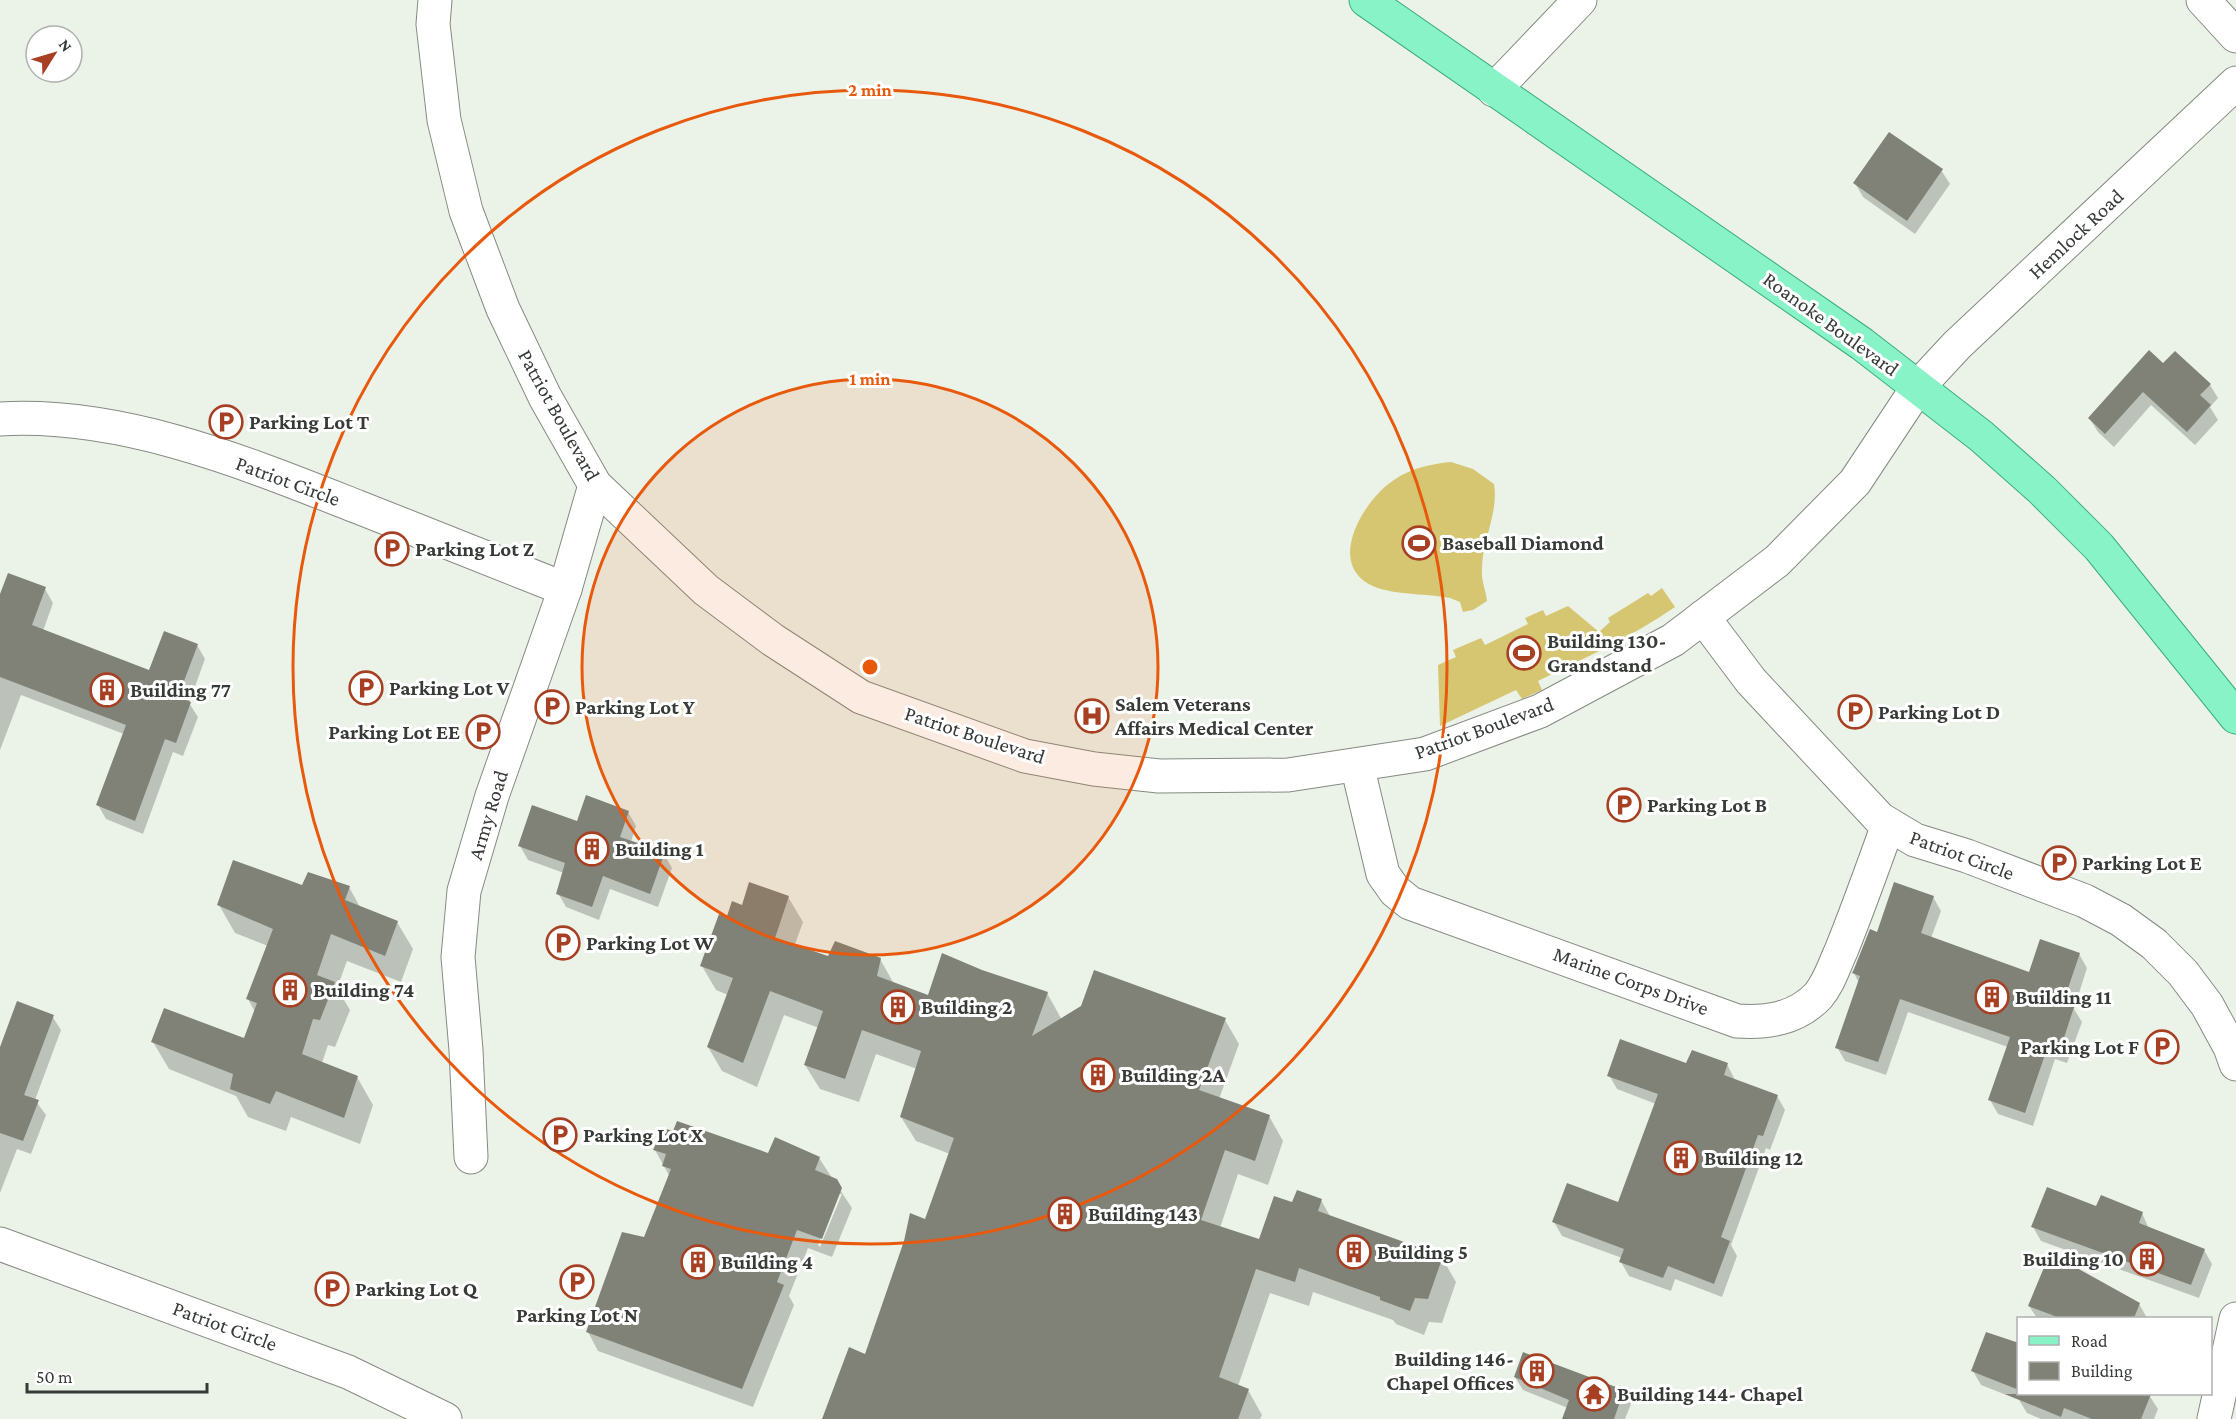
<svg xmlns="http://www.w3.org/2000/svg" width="2236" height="1419" font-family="'Crimson Pro',serif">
<rect width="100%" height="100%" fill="#ebf3e9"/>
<!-- grass -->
<g fill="#d6c571">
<path d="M1451,462L1473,469L1494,484C1499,512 1482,540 1482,569C1481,581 1486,590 1487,601L1473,610L1463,612L1460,602L1450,598C1426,593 1383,596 1364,581C1329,555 1368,496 1394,480C1411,468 1431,464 1451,462Z"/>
<path d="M1662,588L1675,607C1632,637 1584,658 1538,681L1542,690L1522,699L1516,690L1440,726L1438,665L1456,657L1453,650L1481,638L1485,645L1528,624L1525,618L1543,610L1546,616L1568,606L1599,632L1610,622L1608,618L1648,593L1651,596Z"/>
</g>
<!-- shadow -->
<g fill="#0003" fill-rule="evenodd">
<polygon points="1941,170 1950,184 1915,234 1863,197 1855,183"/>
<polygon points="2163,365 2210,385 2218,398 2210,407 2218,420 2195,445 2151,405 2114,447 2098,432 2090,419"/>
<polygon points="45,589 53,603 43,631 150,672 197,645 205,659 189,703 198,717 183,756 173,752 143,834 106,819 98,805 124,734 21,695 0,750 0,599"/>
<polygon points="628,812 636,826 631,842 664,854 672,868 658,907 610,889 599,920 566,907 558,893 564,873 528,860 520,846 578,823"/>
<polygon points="303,887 349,887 360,907 397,922 413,949 401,982 347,961 337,988 350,1010 335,1047 328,1045 322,1063 357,1077 373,1105 360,1144 291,1117 286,1131 248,1117 236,1096 169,1069 153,1042 245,1040 255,1012 248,999 268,946 235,933 219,905"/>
<polygon points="788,897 803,922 794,947 829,958 880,959 894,984 929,996 981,972 1047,993 1062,1020 1225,1020 1239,1044 1219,1099 1269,1116 1283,1141 1268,1185 1238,1174 1220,1228 1260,1241 1293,1204 1321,1200 1331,1218 1442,1258 1456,1282 1442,1323 1429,1322 1424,1335 1396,1324 1393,1320 1313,1292 1309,1306 1270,1293 1238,1386 1248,1390 1262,1415 1260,1419 823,1419 866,1356 926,1221 950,1154 916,1141 901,1117 917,1069 876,1054 859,1102 820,1089 805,1065 819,1028 784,1015 757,1087 722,1071 708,1047 728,995 716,990 702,966 728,918 743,906"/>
<polygon points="1933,897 1941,911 1931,938 2030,974 2079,954 2087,968 2074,1009 2082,1022 2067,1063 2055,1059 2033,1126 1998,1114 1990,1100 2008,1047 1908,1012 1886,1075 1845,1061 1837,1047 1859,983 1854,973 1878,934"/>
<polygon points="52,1016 61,1030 35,1100 46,1115 31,1154 17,1149 0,1193 0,1051"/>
<polygon points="1727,1064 1735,1080 1777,1096 1785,1110 1770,1150 1766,1148 1731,1245 1737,1256 1722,1297 1675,1279 1671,1291 1629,1276 1621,1262 1622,1258 1562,1236 1554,1222 1619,1204 1656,1104 1617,1089 1609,1075 1687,1065"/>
<path d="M655,1150L819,1158L852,1208L832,1257L808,1248L789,1296L794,1305L753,1407L598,1351L588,1332L645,1239L670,1177ZM838,1194H842L820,1247L818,1245Z"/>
<polygon points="2097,1208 2142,1213 2149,1229 2204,1250 2212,1264 2199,1298 2041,1241 2033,1227"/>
<polygon points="2139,1304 2147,1318 2037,1318 2029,1306"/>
<polygon points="2018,1345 2018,1394 2145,1394 2149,1395 2158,1409 2154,1419 2041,1419 2027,1413 2019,1400 1981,1385 1973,1371"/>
<polygon points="1515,1377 1623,1391 1631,1404 1625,1419 1564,1419 1568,1408 1523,1390"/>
</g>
<!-- building -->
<g fill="#808278">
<polygon points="1889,132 1943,169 1907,221 1853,183"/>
<polygon points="2149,350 2163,363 2175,351 2211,384 2200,395 2211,405 2187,432 2143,392 2105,434 2088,418"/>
<polygon points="8,573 46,587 32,625 149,670 164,631 198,644 178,697 191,702 176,743 165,739 135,821 96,805 126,725 0,677 0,594"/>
<polygon points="586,795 629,811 620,837 665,852 650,894 603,876 592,907 556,894 565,863 518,846 532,805 577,821"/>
<polygon points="233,860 302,885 308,872 350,886 345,900 398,921 385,956 331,934 317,975 335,982 320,1020 313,1019 302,1054 358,1076 344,1118 276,1091 270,1104 230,1089 233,1074 151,1042 164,1008 244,1038 257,1003 246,999 273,929 217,905"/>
<polygon points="749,882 789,896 775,938 828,956 835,941 881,958 877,976 928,995 942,953 982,970 1048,992 1032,1036 1081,1006 1094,970 1226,1018 1199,1090 1270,1115 1255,1161 1225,1150 1201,1220 1259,1239 1274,1196 1292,1202 1297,1190 1322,1199 1318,1211 1443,1256 1428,1299 1415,1298 1410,1311 1380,1300 1380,1297 1299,1268 1295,1282 1256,1269 1219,1377 1249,1389 1238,1419 822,1419 849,1347 865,1354 904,1241 910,1213 925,1219 954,1138 900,1117 921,1051 862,1030 845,1079 804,1065 823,1011 770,991 743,1063 707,1047 733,978 700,966 719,914 727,916 732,901 742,905"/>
<polygon points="1894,882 1934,896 1921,933 2029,972 2040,939 2080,953 2063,1003 2074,1007 2060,1050 2048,1046 2025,1113 1988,1100 2010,1037 1900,999 1878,1062 1835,1048 1860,976 1852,973 1854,969 1870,929 1877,932"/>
<polygon points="17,1001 54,1015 24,1095 39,1100 23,1141 0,1133 0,1047"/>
<polygon points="1620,1039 1686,1063 1692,1050 1728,1063 1724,1075 1778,1095 1763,1136 1758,1135 1721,1237 1730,1241 1714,1284 1668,1266 1663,1278 1619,1262 1624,1249 1552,1222 1567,1183 1618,1202 1658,1094 1607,1076"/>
<polygon points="677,1121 768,1153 775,1137 820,1157 815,1170 837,1179 842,1188 822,1239 797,1230 777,1282 784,1285 742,1389 586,1332 622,1232 644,1237 671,1169 662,1166 666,1154 653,1150 663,1128 673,1131"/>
<polygon points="2047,1187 2096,1206 2101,1195 2143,1212 2139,1223 2205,1249 2191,1285 2031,1227"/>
<polygon points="2050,1253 2140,1303 2134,1318 2060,1318 2028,1306"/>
<polygon points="1986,1332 2019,1343 2019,1390 1971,1371"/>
<polygon points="1523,1352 1624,1390 1614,1419 1562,1419 1569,1400 1514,1377"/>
<polygon points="2005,1394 2151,1394 2141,1419 2092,1419 2064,1408 2061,1417"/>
</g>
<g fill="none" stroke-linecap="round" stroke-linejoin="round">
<!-- minor casing -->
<g stroke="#848b82" stroke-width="35">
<g id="minor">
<polyline points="435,0 433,24 444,120 466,211 503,309 545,397 595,485 706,590 773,640 861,697 1025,756 1094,769 1159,776 1288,775 1425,754 1540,711 1673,640 1777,561 1855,482 1918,387 1957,345 2236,83"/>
<polyline points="2203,0 2236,36"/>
<polyline points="1494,90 1580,0"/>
<path d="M0,419C123,412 246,463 358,507C427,534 496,562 565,589"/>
<polyline points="1703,617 1751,681 1880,819 1915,840 1967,856 2085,901 2121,920 2154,944 2183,973 2207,1005 2230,1047 2236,1064"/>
<path d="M1357,765L1383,874L1395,891L1410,903L1737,1021C1767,1023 1796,1019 1818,996C1829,983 1834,966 1841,951C1858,909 1873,867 1888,825"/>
<polyline points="471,1157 466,1050 458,957 464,891 492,796 565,589 595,485"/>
<polyline points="0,1244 348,1372 445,1419"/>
<polyline points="2214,1419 2236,1319"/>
</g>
</g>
<!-- major casing -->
<g stroke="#3aad7d" stroke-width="35">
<polyline id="major" points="1366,0 1862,344 1981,436 2042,490 2099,547 2236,717"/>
</g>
<!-- minor -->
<use href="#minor" stroke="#fff" stroke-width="33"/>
<!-- major -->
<use href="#major" stroke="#89f3c8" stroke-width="33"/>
</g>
<!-- distance rings -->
<circle cx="870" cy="667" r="288" fill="#e8590c" fill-opacity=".12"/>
<g fill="none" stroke="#e8590c" stroke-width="3">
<circle cx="870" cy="667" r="288"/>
<circle cx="870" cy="667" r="577"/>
</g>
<!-- icons -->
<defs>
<g id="parking-ring" transform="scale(1.725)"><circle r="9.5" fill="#fff" stroke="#a73f23" stroke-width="1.5"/><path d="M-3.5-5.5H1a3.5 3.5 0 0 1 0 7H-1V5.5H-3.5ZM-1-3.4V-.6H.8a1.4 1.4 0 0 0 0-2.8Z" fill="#a73f23"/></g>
<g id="stadium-ring" transform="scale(1.725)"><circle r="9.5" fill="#fff" stroke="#a73f23" stroke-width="1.5"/><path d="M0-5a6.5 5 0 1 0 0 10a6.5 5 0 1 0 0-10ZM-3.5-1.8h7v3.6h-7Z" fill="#a73f23"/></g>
<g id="building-ring" transform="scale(1.725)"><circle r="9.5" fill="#fff" stroke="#a73f23" stroke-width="1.5"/><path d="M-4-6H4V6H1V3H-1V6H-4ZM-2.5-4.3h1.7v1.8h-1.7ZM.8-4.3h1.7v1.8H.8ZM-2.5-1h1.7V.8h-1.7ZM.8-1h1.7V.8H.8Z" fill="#a73f23"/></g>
<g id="hospital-ring" transform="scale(1.725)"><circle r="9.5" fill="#fff" stroke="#a73f23" stroke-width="1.5"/><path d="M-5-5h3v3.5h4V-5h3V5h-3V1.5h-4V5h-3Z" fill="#a73f23"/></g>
<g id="temple-ring" transform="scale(1.725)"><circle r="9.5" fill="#fff" stroke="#a73f23" stroke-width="1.5"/><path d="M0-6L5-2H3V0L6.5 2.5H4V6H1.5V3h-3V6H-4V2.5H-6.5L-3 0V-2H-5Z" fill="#a73f23"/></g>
</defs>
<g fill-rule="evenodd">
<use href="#parking-ring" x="226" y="422"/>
<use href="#stadium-ring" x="1419" y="543"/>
<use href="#parking-ring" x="392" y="549"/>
<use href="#stadium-ring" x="1524" y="653"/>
<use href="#parking-ring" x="366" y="688"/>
<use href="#building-ring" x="107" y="690"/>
<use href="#parking-ring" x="552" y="707"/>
<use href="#parking-ring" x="1855" y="712"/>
<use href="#hospital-ring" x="1092" y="716"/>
<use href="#parking-ring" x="483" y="732"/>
<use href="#parking-ring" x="1624" y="805"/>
<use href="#building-ring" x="592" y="849"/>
<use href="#parking-ring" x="2059" y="863"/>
<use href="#parking-ring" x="563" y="943"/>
<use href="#building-ring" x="290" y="990"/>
<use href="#building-ring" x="1992" y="997"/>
<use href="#building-ring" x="898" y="1007"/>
<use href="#parking-ring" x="2162" y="1047"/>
<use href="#building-ring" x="1098" y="1075"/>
<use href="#parking-ring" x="560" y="1135"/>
<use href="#building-ring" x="1681" y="1158"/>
<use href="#building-ring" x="1065" y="1214"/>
<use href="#building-ring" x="1354" y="1252"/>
<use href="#building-ring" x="2147" y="1259"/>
<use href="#building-ring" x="698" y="1262"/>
<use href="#parking-ring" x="577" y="1282"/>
<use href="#parking-ring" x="332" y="1289"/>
<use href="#building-ring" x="1537" y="1371"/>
<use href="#temple-ring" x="1594" y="1394"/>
</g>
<g text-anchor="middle" stroke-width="6" stroke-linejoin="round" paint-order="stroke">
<!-- street labels -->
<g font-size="21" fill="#373b37" stroke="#fff">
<text transform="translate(2076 234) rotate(-43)" y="7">Hemlock Road</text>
<text transform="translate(1831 324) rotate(36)" y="7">Roanoke Boulevard</text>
<text transform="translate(559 415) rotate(61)" y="7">Patriot Boulevard</text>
<text transform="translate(288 481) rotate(20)" y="7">Patriot Circle</text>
<text transform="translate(1484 728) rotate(-20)" y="7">Patriot Boulevard</text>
<text transform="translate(975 735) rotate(18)" y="7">Patriot Boulevard</text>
<text transform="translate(488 815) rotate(-73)" y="7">Army Road</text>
<text transform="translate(1962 855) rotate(20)" y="7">Patriot Circle</text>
<text transform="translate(1631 981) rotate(20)" y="7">Marine Corps Drive</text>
<text transform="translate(225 1326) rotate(20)" y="7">Patriot Circle</text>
</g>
<!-- poi labels -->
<g font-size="21" font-weight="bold" fill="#373b37" stroke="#fff" text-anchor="start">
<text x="249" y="429">Parking Lot T</text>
<text x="1442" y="550">Baseball Diamond</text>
<text x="415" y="556">Parking Lot Z</text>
<text x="1547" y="648">Building 130-<tspan x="1547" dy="24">Grandstand</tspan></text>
<text x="389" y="695">Parking Lot V</text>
<text x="130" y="697">Building 77</text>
<text x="1115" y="711">Salem Veterans<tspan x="1115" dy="24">Affairs Medical Center</tspan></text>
<text x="575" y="714">Parking Lot Y</text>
<text x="1878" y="719">Parking Lot D</text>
<text x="460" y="739" text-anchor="end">Parking Lot EE</text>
<text x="1647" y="812">Parking Lot B</text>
<text x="615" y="856">Building 1</text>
<text x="2082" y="870">Parking Lot E</text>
<text x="586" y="950">Parking Lot W</text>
<text x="313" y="997">Building 74</text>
<text x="2015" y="1004">Building 11</text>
<text x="921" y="1014">Building 2</text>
<text x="2139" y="1054" text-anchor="end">Parking Lot F</text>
<text x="1121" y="1082">Building 2A</text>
<text x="583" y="1142">Parking Lot X</text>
<text x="1704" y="1165">Building 12</text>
<text x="1088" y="1221">Building 143</text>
<text x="1377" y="1259">Building 5</text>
<text x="2124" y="1266" text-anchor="end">Building 10</text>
<text x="721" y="1269">Building 4</text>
<text x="355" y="1296">Parking Lot Q</text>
<text x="577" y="1322" text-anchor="middle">Parking Lot N</text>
<text x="1514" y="1366" text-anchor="end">Building 146-<tspan x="1514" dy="24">Chapel Offices</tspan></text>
<text x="1617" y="1401">Building 144- Chapel</text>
</g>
</g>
<circle cx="870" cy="667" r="9" fill="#e8590c" stroke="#fff" stroke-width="3"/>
<g font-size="18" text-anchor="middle" font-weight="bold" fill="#e8590c" stroke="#fff" stroke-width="6" stroke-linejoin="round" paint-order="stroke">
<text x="870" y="96">2 min</text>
<text x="870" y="385">1 min</text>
</g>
<!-- legend -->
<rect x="2017" y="1317" width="195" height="78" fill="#ffffff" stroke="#afb1af" stroke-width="1.5"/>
<rect x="2029" y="1336" width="30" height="9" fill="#89f3c8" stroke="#afb1af" stroke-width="1.5"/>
<text x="2071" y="1347" font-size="18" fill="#373b37">Road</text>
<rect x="2029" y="1362" width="30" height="18" fill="#808278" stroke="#afb1af" stroke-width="1.5"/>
<text x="2071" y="1377" font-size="18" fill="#373b37">Building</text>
<!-- north arrow -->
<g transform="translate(54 54) rotate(53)"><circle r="28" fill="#ffffff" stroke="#afb1af" stroke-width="1.5"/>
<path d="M0-4.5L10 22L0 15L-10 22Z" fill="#a73f23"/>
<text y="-9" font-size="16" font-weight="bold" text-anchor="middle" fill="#373b37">N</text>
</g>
<!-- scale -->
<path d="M27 1383v9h180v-9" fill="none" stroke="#373b37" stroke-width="3"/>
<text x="36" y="1383" font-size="18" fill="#373b37" stroke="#ffffff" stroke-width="4.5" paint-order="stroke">50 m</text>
</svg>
